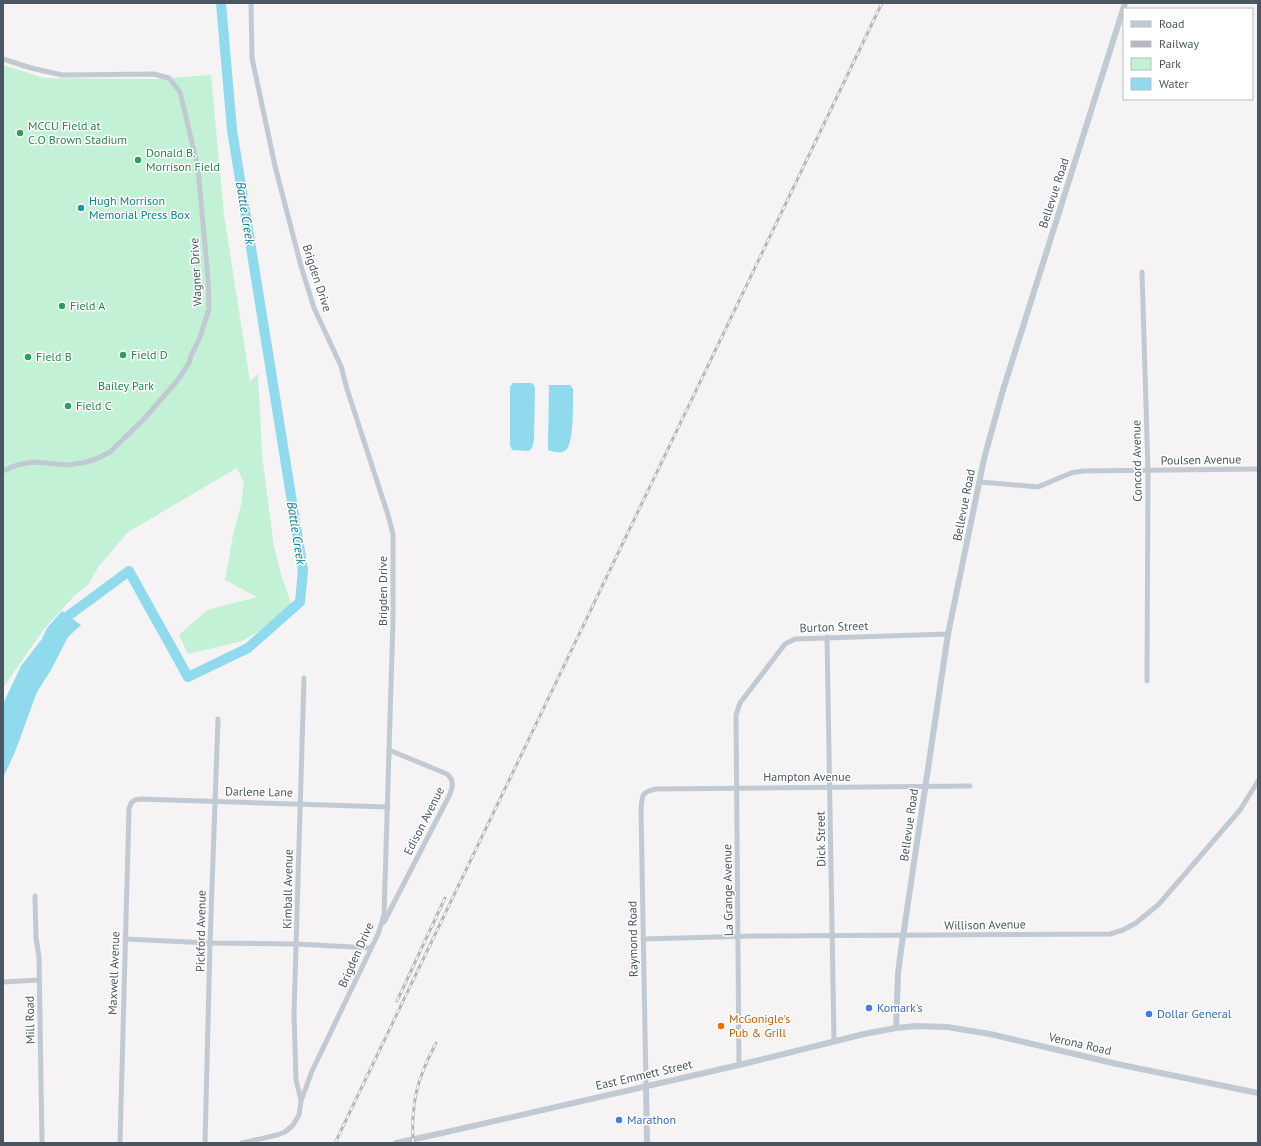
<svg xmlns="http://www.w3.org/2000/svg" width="1261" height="1146" font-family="'PT Sans',sans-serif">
<rect width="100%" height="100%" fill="#f5f3f3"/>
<!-- green -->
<polygon fill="#c3f1d5" points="3,65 44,78 155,79 211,75 224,215 250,381 258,374 262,455 274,547 281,574 291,604 272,624 242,641 188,654 179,635 207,610 257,597 225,580 233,535 241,505 244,483 237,468 128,532 98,567 88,585 73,597 44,629 3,688"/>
<!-- water -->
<g fill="#90daee">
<polygon points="513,383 532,383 534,385 535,388 534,440 532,448 529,451 512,450 510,445 510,387"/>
<path d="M549,385H570L573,389C573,400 574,444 566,450C562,454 553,452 548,450V447Z"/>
<polygon points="62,611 81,625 68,637 51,670 37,692 15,752 3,778 3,704 21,666 42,639 47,628"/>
</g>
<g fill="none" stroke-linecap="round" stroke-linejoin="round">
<!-- river -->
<polyline stroke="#90daee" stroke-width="10" points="61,626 68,616 129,571 188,677 248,648 300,602 303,570 232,130 221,3"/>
<!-- minor -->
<g stroke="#c1cad2" stroke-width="5">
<polyline points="3,59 31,68 62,75 154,74 169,78 180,92 198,168 208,279 209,309 200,337 191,356 189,363 177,381 144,419 110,452 96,459 82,463 68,465 33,462 17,465 3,471"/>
<polyline points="1142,272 1148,471 1147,681"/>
<polyline points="980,482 1038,487 1071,473 1083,471 1258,469"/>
<polyline points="827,637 834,1041"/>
<polyline points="35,896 36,938 39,957 42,1143"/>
<path d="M384,922L450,794C453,786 454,780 447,774L389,750"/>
<polyline points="125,939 210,943 297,944 371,948"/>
<polyline points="643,939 755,936 1110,934 1123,930 1136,923 1159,904 1240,810 1258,781"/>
<polyline points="3,982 39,980"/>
<polyline points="739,1065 736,715 740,703 785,644 795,639 948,634"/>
<path d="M646,1086L641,810C642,796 641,792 656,789L970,786"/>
<polyline points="301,1100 296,1080 294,1014 304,678"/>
<polyline points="120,1143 129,809 131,803 135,800 140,799 388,807"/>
<polyline points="205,1143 210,943 218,719"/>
<polyline points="242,1143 277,1135 285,1132 293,1125 299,1115 301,1101 312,1071 378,934 384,915 393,620 393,534 388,515 347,389 341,366 314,308 301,266 275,166 252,58 251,3"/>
</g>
<!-- tertiary -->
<g stroke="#c1cad2" stroke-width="6">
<polyline points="896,1028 898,973 901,950 948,634 984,459 1003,390 1125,3"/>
<polyline points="646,1086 647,1143"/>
<polyline points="396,1143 438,1134 739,1065 864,1034 896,1028 917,1026 947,1027 990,1034 1117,1064 1258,1093"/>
</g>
<!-- rail casing -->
<g stroke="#b5b8bd" stroke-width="3">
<g id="rail">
<polyline points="397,1001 445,898"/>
<polyline points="335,1143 882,3"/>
<path d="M413,1143C411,1102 417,1079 436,1043"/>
</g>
</g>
<!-- rail -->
<use href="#rail" stroke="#fff" stroke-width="1.5" stroke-dasharray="4.5" stroke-linecap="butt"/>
</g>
<!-- markers -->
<g fill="#2e9e5b" stroke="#fff" stroke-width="1.5">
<circle cx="20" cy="133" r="4"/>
<circle cx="138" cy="160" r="4"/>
<circle cx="62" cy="306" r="4"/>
<circle cx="123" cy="355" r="4"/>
<circle cx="28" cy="357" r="4"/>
<circle cx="68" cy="406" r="4"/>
</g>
<circle fill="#0f9aa8" stroke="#fff" stroke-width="1.5" cx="81" cy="208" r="4"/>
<g fill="#3f7fe0" stroke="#fff" stroke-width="1.5">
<circle cx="869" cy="1008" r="4"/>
<circle cx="1149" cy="1014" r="4"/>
<circle cx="619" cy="1120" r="4"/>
</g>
<circle fill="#e8710a" stroke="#fff" stroke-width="1.5" cx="721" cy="1026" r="4"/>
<g text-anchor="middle" stroke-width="3" stroke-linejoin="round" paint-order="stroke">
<!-- leisure labels -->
<g font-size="12" fill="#27864d" stroke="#fff" text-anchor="start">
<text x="28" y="130">MCCU Field at<tspan x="28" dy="14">C.O Brown Stadium</tspan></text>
<text x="146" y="157">Donald B.<tspan x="146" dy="14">Morrison Field</tspan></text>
<text x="70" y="310">Field A</text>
<text x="131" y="359">Field D</text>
<text x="36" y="361">Field B</text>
<text x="76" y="410">Field C</text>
</g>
<!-- street labels -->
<g font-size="12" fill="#4a5661" stroke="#fff">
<text transform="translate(1054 193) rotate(-72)" y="4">Bellevue Road</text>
<text transform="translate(196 272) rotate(-93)" y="4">Wagner Drive</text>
<text transform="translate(317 278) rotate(72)" y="4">Brigden Drive</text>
<text transform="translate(1201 460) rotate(-1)" y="4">Poulsen Avenue</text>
<text transform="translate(1137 461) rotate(-91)" y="4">Concord Avenue</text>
<text transform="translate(964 505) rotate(-79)" y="4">Bellevue Road</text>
<text transform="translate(383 591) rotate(-90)" y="4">Brigden Drive</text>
<text transform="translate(834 627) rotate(-2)" y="4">Burton Street</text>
<text x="807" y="781">Hampton Avenue</text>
<text transform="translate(259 792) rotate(1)" y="4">Darlene Lane</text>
<text transform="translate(424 821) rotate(-63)" y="4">Edison Avenue</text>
<text transform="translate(909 825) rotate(-82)" y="4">Bellevue Road</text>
<text transform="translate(821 839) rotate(-91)" y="4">Dick Street</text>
<text transform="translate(288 889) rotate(-89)" y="4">Kimball Avenue</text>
<text transform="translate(728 890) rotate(-91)" y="4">La Grange Avenue</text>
<text transform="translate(985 925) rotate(-1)" y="4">Willison Avenue</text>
<text transform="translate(201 931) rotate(-89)" y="4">Pickford Avenue</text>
<text transform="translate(633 939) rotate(-91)" y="4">Raymond Road</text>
<text transform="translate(356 955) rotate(-66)" y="4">Brigden Drive</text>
<text transform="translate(114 973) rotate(-88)" y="4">Maxwell Avenue</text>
<text transform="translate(30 1020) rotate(-91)" y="4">Mill Road</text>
<text transform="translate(1080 1044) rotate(13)" y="4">Verona Road</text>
<text transform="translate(644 1075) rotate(-13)" y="4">East Emmett Street</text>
</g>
<!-- culture labels -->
<g font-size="12" fill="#0d838f" stroke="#fff" text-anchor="start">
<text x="89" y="205">Hugh Morrison<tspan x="89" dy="14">Memorial Press Box</tspan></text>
</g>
<!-- park labels -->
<g font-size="12" fill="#17864f" stroke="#fff">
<text x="126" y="390">Bailey Park</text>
</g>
<!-- shop labels -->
<g font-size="12" fill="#366cbe" stroke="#fff" text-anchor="start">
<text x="877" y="1012">Komark's</text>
<text x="1157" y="1018">Dollar General</text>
<text x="627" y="1124">Marathon</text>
</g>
<!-- food labels -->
<g font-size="12" fill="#c56008" stroke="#fff" text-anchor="start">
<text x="729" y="1023">McGonigle's<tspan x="729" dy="14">Pub &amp; Grill</tspan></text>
</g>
<!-- water labels -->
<g font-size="13" font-style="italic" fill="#0c7c9b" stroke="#fff">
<text transform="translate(246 213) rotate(81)" y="5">Battle Creek</text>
<text transform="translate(297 533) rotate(81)" y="5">Battle Creek</text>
</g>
</g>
<!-- border -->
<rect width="1261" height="1146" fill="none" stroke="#4a5661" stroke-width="8"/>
<!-- legend -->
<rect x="1123" y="8" width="130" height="92" fill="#ffffff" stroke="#b7bbc0"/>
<rect x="1131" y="21" width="20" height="6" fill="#c1cad2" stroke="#b7bbc0"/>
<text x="1159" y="28" font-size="12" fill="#4a5661">Road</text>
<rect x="1131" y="41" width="20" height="6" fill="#b5b8bd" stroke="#b7bbc0"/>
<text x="1159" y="48" font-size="12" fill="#4a5661">Railway</text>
<rect x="1131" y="58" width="20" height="12" fill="#c3f1d5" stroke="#b7bbc0"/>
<text x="1159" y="68" font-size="12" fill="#4a5661">Park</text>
<rect x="1131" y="78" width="20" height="12" fill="#90daee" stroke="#b7bbc0"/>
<text x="1159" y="88" font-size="12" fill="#4a5661">Water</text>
</svg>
